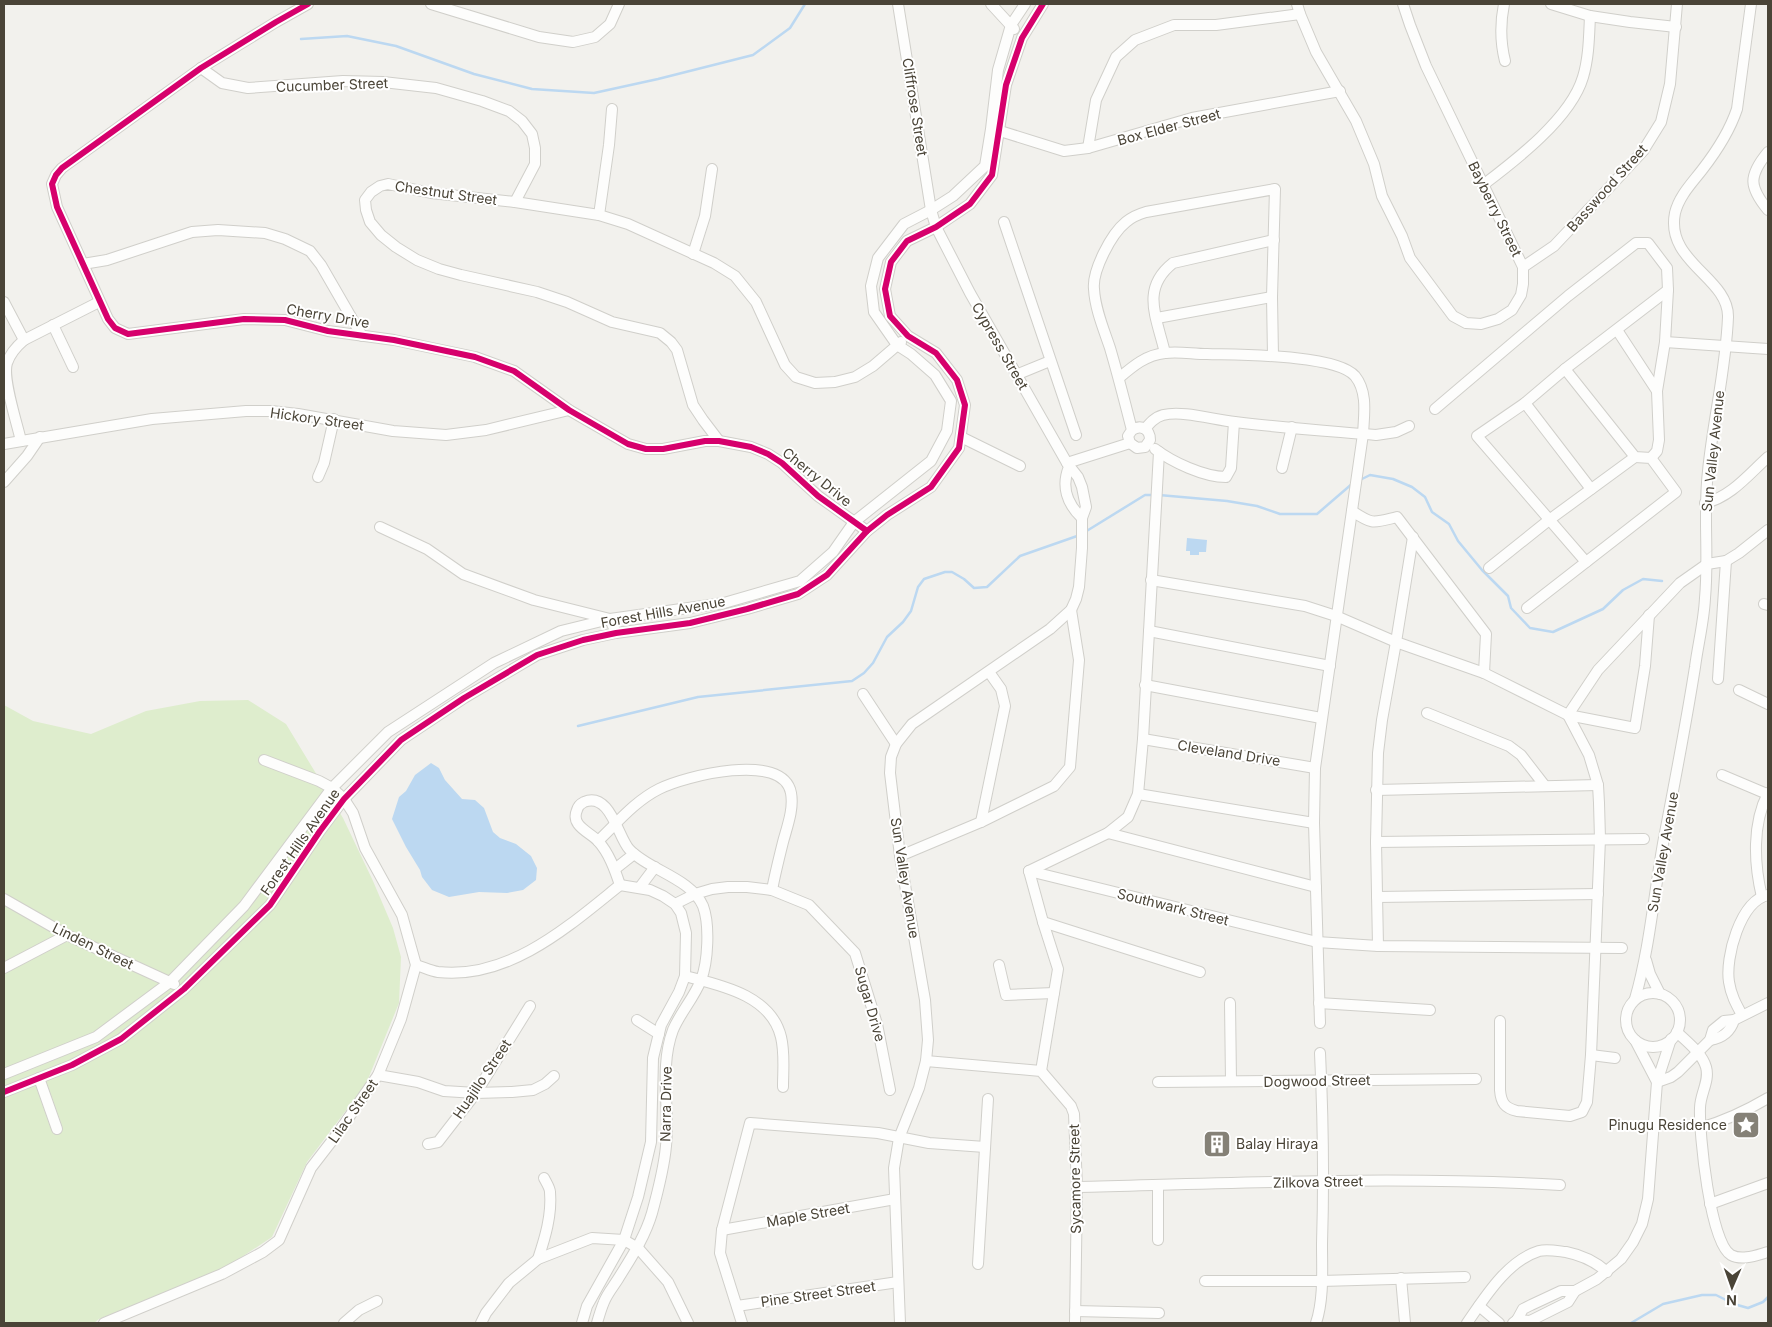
<svg xmlns="http://www.w3.org/2000/svg" width="1772" height="1327" font-family="Inter,sans-serif">
<rect width="100%" height="100%" fill="#f2f1ed"/>
<!-- green -->
<polygon fill="#deedcd" points="248,700 286,724 343,818 373,881 393,928 401,957 399,1003 366,1084 307,1162 272,1237 222,1270 99,1319 94,1323 4,1323 4,705 33,721 91,734 146,711 200,701"/>
<!-- water -->
<g fill="#bcd8f1">
<polygon points="1187,538 1207,540 1206,552 1199,552 1199,555 1190,555 1190,551 1186,551"/>
<polygon points="431,763 439,768 445,780 462,799 475,800 484,808 493,832 500,838 516,844 531,856 537,868 536,880 523,890 507,893 479,892 449,897 432,890 422,877 420,870 406,847 392,819 399,797 406,791 415,775"/>
</g>
<g fill="none" stroke-linecap="round" stroke-linejoin="round">
<!-- stream -->
<g stroke="#bcd8f1" stroke-width="2.5">
<polyline points="301,39 347,36 396,46 474,74 532,89 594,93 658,79 753,55 790,28 805,4"/>
<polyline points="1360,480 1370,475 1393,479 1412,487 1425,497 1432,512 1449,524 1458,541 1482,570 1508,596 1511,608 1530,628 1553,632 1603,609 1623,590 1643,579 1662,581"/>
<polyline points="1159,495 1227,501 1257,506 1280,514 1317,514 1353,483"/>
<polyline points="1085,532 1145,495 1154,495"/>
<polyline points="578,726 698,697 852,681 864,673 873,663 887,637 903,622 911,611 918,587 924,579 945,572 952,572 964,579 974,588 987,587 1020,556 1080,535"/>
<polyline points="1631,1323 1663,1304 1702,1295 1716,1295 1734,1304 1748,1308 1763,1302 1768,1297"/>
</g>
<!-- minor casing -->
<g stroke="#d0cfca" stroke-width="12">
<g id="minor">
<polyline points="308,4 276,22 201,68 62,168 56,175 52,184 57,207 108,319 115,328 128,334 244,319 285,320 328,331 394,340 475,357 514,371 569,410 628,444 646,449 663,449 705,441 719,441 751,447 768,454 782,463 818,496 867,531"/>
<polyline points="431,4 539,37 573,42 595,37 610,24 619,4"/>
<polyline points="898,4 931,210 936,227 970,293 1067,463 1078,477 1082,487 1086,507 1082,518 1082,548 1079,587 1076,599 1071,610 1050,629 912,724 896,744 891,757 890,773 900,856 925,1000 928,1040 926,1061 919,1088 899,1138 894,1168 900,1323"/>
<polyline points="991,4 1014,29"/>
<polyline points="1297,4 1300,14 1316,52 1356,121 1374,164 1382,196 1402,236 1410,258 1453,316 1466,323 1481,324 1498,319 1512,310 1521,295 1523,284 1523,267 1426,66 1410,25 1403,4"/>
<path d="M1504,4C1500,24 1500,41 1505,61"/>
<polyline points="1551,4 1590,16 1630,22 1676,27"/>
<polyline points="201,68 222,83 248,88 343,81 383,82 436,88 482,101 509,111 522,121 532,134 535,148 535,164 515,202"/>
<polyline points="1000,131 1064,151 1088,148 1192,118 1340,91"/>
<polyline points="1088,148 1096,100 1116,57 1135,40 1174,25 1216,25 1300,14"/>
<path d="M1768,152C1748,176 1749,187 1768,210"/>
<path d="M1483,185C1516,160 1571,118 1583,77C1589,57 1589,36 1590,16"/>
<polyline points="599,215 609,145 612,109"/>
<polyline points="1004,222 1076,435"/>
<polyline points="693,254 705,216 712,169"/>
<polyline points="83,264 107,260 192,232 218,230 265,233 285,239 310,251 321,265 362,336"/>
<polyline points="1523,267 1554,246 1605,192 1643,151 1661,122 1670,84 1677,4"/>
<polyline points="4,302 24,340"/>
<polyline points="1157,318 1272,297"/>
<polyline points="53,325 73,367"/>
<polyline points="1617,330 1657,391"/>
<polyline points="1665,342 1768,349"/>
<path d="M1165,353C1157,318 1140,289 1173,263L1274,240"/>
<polyline points="1016,375 1050,361"/>
<path d="M1119,378C1133,366 1146,355 1165,353C1178,351 1193,354 1207,354C1237,355 1336,354 1355,376C1368,392 1364,415 1363,434L1315,768L1314,823L1320,1023"/>
<polyline points="1525,403 1591,489"/>
<polyline points="1435,409 1568,296 1636,243 1648,243 1667,268 1668,290 1665,342 1657,391 1659,440 1657,451 1651,458"/>
<path d="M1145,429C1150,423 1155,417 1163,415C1183,410 1214,420 1235,422C1282,428 1329,431 1376,435L1396,432L1409,426"/>
<path d="M1132,430C1141,424 1150,429 1150,440L1145,447L1137,448L1130,443L1128,436L1132,430C1125,403 1118,375 1110,348C1104,330 1095,309 1094,289C1092,271 1111,234 1126,222C1132,217 1139,214 1146,212L1275,189L1272,297L1273,356"/>
<polyline points="961,437 1020,466"/>
<path d="M21,441C17,423 2,378 7,363C10,354 17,346 24,340L99,302"/>
<polyline points="719,441 703,420 693,405 677,350 671,342 660,333 612,322 567,302 537,292 461,275 439,269 417,260 396,247 381,235 370,222 366,210 365,200 371,192 380,186 388,184 431,193 515,202 599,215 628,224 714,263 735,276 756,302 785,365 796,377 815,383 835,382 855,377 873,366 901,342"/>
<polyline points="4,444 152,419 246,411 271,411 298,414 393,431 446,435 486,430 569,410"/>
<path d="M1155,449C1172,462 1204,477 1226,477L1231,468L1234,422"/>
<polyline points="1067,463 1130,443"/>
<path d="M1069,467C1061,486 1067,504 1082,518"/>
<polyline points="1282,468 1292,427"/>
<polyline points="318,477 324,463 334,419"/>
<polyline points="4,482 27,456 40,437"/>
<path d="M1705,503C1731,497 1749,474 1768,457"/>
<path d="M1352,511C1373,525 1373,523 1397,517L1486,634L1484,673"/>
<polyline points="380,527 427,549 463,574 534,600 610,619 616,633"/>
<polyline points="1586,562 1477,436 1525,403 1565,369 1668,290"/>
<polyline points="1489,568 1549,520 1635,457"/>
<polyline points="1151,580 1305,606 1336,616 1396,642 1484,673 1568,715 1635,728 1645,666 1649,615"/>
<polyline points="1764,604 1768,605"/>
<polyline points="1527,608 1676,492 1651,458 1635,457 1565,369"/>
<polyline points="1149,631 1330,666"/>
<polyline points="1718,679 1726,561"/>
<polyline points="1145,685 1321,718"/>
<polyline points="1739,690 1768,704"/>
<polyline points="863,694 896,744"/>
<polyline points="1427,713 1509,746 1521,755 1545,786"/>
<polyline points="1568,715 1598,670 1680,583 1707,564 1726,561 1739,553 1768,530"/>
<polyline points="1143,739 1315,768"/>
<polyline points="1722,775 1767,794"/>
<polyline points="1376,790 1598,785"/>
<polyline points="1138,794 1314,823"/>
<polyline points="981,822 1005,706 1001,689 989,672"/>
<polyline points="1108,833 1316,887"/>
<path d="M598,841C617,823 635,801 659,789C685,776 783,751 791,793C794,809 787,827 783,842C779,858 775,874 772,890"/>
<polyline points="1376,842 1644,839"/>
<polyline points="900,856 981,822 1054,786 1070,767 1079,660 1071,610"/>
<polyline points="615,869 634,854"/>
<polyline points="1029,871 1317,942 1378,946 1622,948"/>
<polyline points="1029,871 1108,833 1128,817 1138,794 1143,739 1159,452"/>
<polyline points="1029,871 1043,922 1058,969 1041,1071"/>
<polyline points="640,887 655,867"/>
<polyline points="1377,897 1598,894"/>
<path d="M1762,897C1754,864 1752,824 1768,793"/>
<polyline points="4,899 67,935 174,984"/>
<polyline points="675,904 695,894 712,889 728,887 747,887 772,890 809,905 855,953 877,1024 890,1090"/>
<polyline points="1043,922 1200,972"/>
<polyline points="1378,946 1376,842 1378,753 1382,720 1396,642 1413,537"/>
<polyline points="1646,960 1650,974 1660,994"/>
<path d="M416,965C423,967 431,971 438,972C509,980 569,926 620,885"/>
<polyline points="999,965 1006,995 1054,993"/>
<polyline points="4,968 67,935"/>
<path d="M685,976C720,985 771,995 781,1037C785,1053 783,1070 783,1087"/>
<circle cx="1653" cy="1020" r="27"/>
<path d="M1635,999C1650,947 1654,892 1664,838C1675,781 1686,724 1695,667C1698,644 1704,621 1705,598C1709,555 1703,513 1708,471C1713,420 1726,369 1728,317C1729,278 1665,262 1675,213C1679,196 1692,183 1702,170C1716,152 1730,130 1737,109L1751,4"/>
<polyline points="1230,1003 1231,1081"/>
<polyline points="1319,1003 1430,1010"/>
<path d="M1742,1015C1736,1004 1731,995 1729,982C1725,958 1740,901 1768,895"/>
<polyline points="637,1020 659,1034"/>
<path d="M1500,1021V1090C1501,1103 1505,1108 1517,1111L1570,1116L1582,1112L1587,1102L1591,1055L1600,839L1599,803L1598,785L1589,755L1568,715"/>
<path d="M1677,1032C1687,1042 1702,1053 1706,1067C1710,1081 1700,1094 1700,1108C1699,1133 1710,1243 1731,1255C1742,1261 1757,1255 1768,1252"/>
<polyline points="1635,1040 1657,1082"/>
<path d="M1710,1040C1722,1038 1730,1033 1734,1020"/>
<polyline points="1591,1055 1615,1058"/>
<polyline points="926,1061 1041,1071 1071,1106 1074,1114 1077,1187 1075,1323"/>
<polyline points="4,1074 96,1037 170,982 244,906 332,788 388,732 494,663 561,631 610,619 724,603 800,581 833,552 854,522 931,461 947,431 951,401 935,375 911,354 897,345 874,312 871,286 878,258 904,224 931,210 953,196 985,166 991,129 998,70 1011,25 1025,4"/>
<polyline points="378,1075 418,1082 444,1091 476,1093 512,1092 533,1090 545,1084 554,1076"/>
<polyline points="39,1078 57,1129"/>
<polyline points="1158,1082 1476,1079"/>
<polyline points="1657,1082 1671,1077 1678,1072 1710,1040 1713,1030 1724,1021 1734,1020 1768,1003"/>
<polyline points="4,1092 72,1065 121,1039 184,989 270,905 320,831 344,799 401,740 464,698 537,655 583,640 616,633 690,623 747,609 798,594 827,575 867,531 887,515 931,487 959,448 965,405 957,380 936,353 908,336 890,316 885,289 891,262 907,241 936,227 970,204 992,175 1006,85 1022,38 1043,4"/>
<path d="M1700,1128C1725,1121 1746,1111 1768,1098"/>
<polyline points="428,1144 438,1142 476,1093 530,1006"/>
<polyline points="1158,1185 1158,1240"/>
<path d="M1077,1187C1238,1183 1399,1176 1560,1185"/>
<polyline points="1710,1204 1768,1183"/>
<polyline points="722,1230 895,1199"/>
<path d="M538,1259C545,1238 552,1215 550,1192C550,1188 546,1182 544,1178"/>
<polyline points="978,1264 988,1099"/>
<polyline points="1401,1278 1405,1323"/>
<polyline points="1205,1281 1321,1281 1465,1277"/>
<polyline points="737,1306 898,1282"/>
<polyline points="1479,1306 1499,1323"/>
<polyline points="1075,1311 1159,1313"/>
<polyline points="1517,1320 1523,1309 1531,1305 1561,1291 1575,1291 1597,1279 1621,1259 1633,1242 1642,1224 1648,1199 1657,1082 1671,1039"/>
<polyline points="104,1323 222,1274 263,1252 279,1240 311,1168 338,1133 378,1075 401,1019 416,965 402,915 365,848 353,813 344,799 332,788 319,781 264,760"/>
<polyline points="344,1323 359,1310 377,1301"/>
<polyline points="481,1323 486,1313 509,1283 538,1259 592,1238 624,1240 638,1248 668,1282 688,1323"/>
<polyline points="582,1323 587,1306 624,1240 638,1197 651,1142 653,1058 661,1025 679,992 685,976 686,933 681,913 675,904 663,896 650,890 620,885"/>
<path d="M597,1323C599,1316 601,1309 604,1302C607,1294 613,1287 618,1279C631,1258 645,1237 652,1213C658,1191 664,1168 666,1146C670,1108 659,1067 673,1030C680,1013 694,998 701,980C708,962 710,925 703,906C691,878 648,870 629,849C618,837 610,791 584,802C580,804 578,806 577,810C570,826 590,832 598,841C609,853 615,870 620,885"/>
<polyline points="742,1323 720,1253 722,1230 750,1123 878,1133 929,1143 985,1147"/>
<path d="M1316,1323C1324,1299 1322,1269 1322,1244C1324,1180 1323,1116 1320,1053"/>
<path d="M1467,1323C1485,1297 1507,1261 1539,1251C1547,1249 1557,1251 1566,1252C1581,1255 1595,1261 1607,1272"/>
<polyline points="1513,1323 1517,1320 1530,1321 1568,1302 1575,1291"/>
</g>
</g>
<!-- minor -->
<use href="#minor" stroke="#fdfdfc" stroke-width="10"/>
<!-- cycleway casing -->
<g stroke="#fff" stroke-width="9">
<g id="cycleway">
<polyline points="308,4 276,22 201,68 62,168 56,175 52,184 57,207 108,319 115,328 128,334 244,319 285,320 328,331 394,340 475,357 514,371 569,410 628,444 646,449 663,449 705,441 719,441 751,447 768,454 782,463 818,496 867,531"/>
<polyline points="4,1092 72,1065 121,1039 184,989 270,905 320,831 344,799 401,740 464,698 537,655 583,640 616,633 690,623 747,609 798,594 827,575 867,531 887,515 931,487 959,448 965,405 957,380 936,353 908,336 890,316 885,289 891,262 907,241 936,227 970,204 992,175 1006,85 1022,38 1043,4"/>
</g>
</g>
<!-- cycleway -->
<use href="#cycleway" stroke="#d6006c" stroke-width="6"/>
</g>
<!-- icons -->
<defs>
<g id="sight-square" transform="scale(1.4375)"><rect x="-9" y="-9" width="18" height="18" rx="4" fill="#858177" stroke="#fff"/><path d="M0-6L1.8-2.2L6-1.7L2.9 1.2L3.7 5.4L0 3.3L-3.7 5.4L-2.9 1.2L-6-1.7L-1.8-2.2Z" fill="#fff"/></g>
<g id="building-square" transform="scale(1.4375)"><rect x="-9" y="-9" width="18" height="18" rx="4" fill="#858177" stroke="#fff"/><path d="M-4-6H4V6H1V3H-1V6H-4ZM-2.5-4.3h1.7v1.8h-1.7ZM.8-4.3h1.7v1.8H.8ZM-2.5-1h1.7V.8h-1.7ZM.8-1h1.7V.8H.8Z" fill="#fff"/></g>
</defs>
<g fill-rule="evenodd">
<use href="#sight-square" x="1746" y="1125"/>
<use href="#building-square" x="1217" y="1144"/>
</g>
<g text-anchor="middle" stroke-width="4" stroke-linejoin="round" paint-order="stroke">
<!-- street labels -->
<g font-size="14" fill="#4a4437" stroke="#fff">
<text transform="translate(332 85) rotate(-2)" y="5">Cucumber Street</text>
<text transform="translate(915 107) rotate(81)" y="5">Cliffrose Street</text>
<text transform="translate(1169 127) rotate(-15)" y="5">Box Elder Street</text>
<text transform="translate(1607 188) rotate(-48)" y="5">Basswood Street</text>
<text transform="translate(446 193) rotate(8)" y="5">Chestnut Street</text>
<text transform="translate(1495 209) rotate(64)" y="5">Bayberry Street</text>
<text transform="translate(328 316) rotate(10)" y="5">Cherry Drive</text>
<text transform="translate(1000 346) rotate(60)" y="5">Cypress Street</text>
<text transform="translate(317 419) rotate(8)" y="5">Hickory Street</text>
<text transform="translate(1713 451) rotate(-84)" y="5">Sun Valley Avenue</text>
<text transform="translate(817 477) rotate(39)" y="5">Cherry Drive</text>
<text transform="translate(663 612) rotate(-10)" y="5">Forest Hills Avenue</text>
<text transform="translate(1229 753) rotate(9)" y="5">Cleveland Drive</text>
<text transform="translate(300 842) rotate(-55)" y="5">Forest Hills Avenue</text>
<text transform="translate(1663 852) rotate(-80)" y="5">Sun Valley Avenue</text>
<text transform="translate(905 878) rotate(81)" y="5">Sun Valley Avenue</text>
<text transform="translate(1173 907) rotate(14)" y="5">Southwark Street</text>
<text transform="translate(93 946) rotate(26)" y="5">Linden Street</text>
<text transform="translate(870 1004) rotate(74)" y="5">Sugar Drive</text>
<text transform="translate(482 1079) rotate(-56)" y="5">Huajillo Street</text>
<text transform="translate(1317 1081) rotate(-1)" y="5">Dogwood Street</text>
<text transform="translate(666 1104) rotate(-89)" y="5">Narra Drive</text>
<text transform="translate(353 1111) rotate(-55)" y="5">Lilac Street</text>
<text transform="translate(1075 1179) rotate(-91)" y="5">Sycamore Street</text>
<text transform="translate(1318 1182) rotate(-1)" y="5">Zilkova Street</text>
<text transform="translate(808 1215) rotate(-10)" y="5">Maple Street</text>
<text transform="translate(818 1294) rotate(-8)" y="5">Pine Street Street</text>
</g>
<!-- poi labels -->
<g font-size="14" fill="#4a4437" stroke="#fff" text-anchor="end">
<text x="1727" y="1130">Pinugu Residence</text>
<text x="1236" y="1149" text-anchor="start">Balay Hiraya</text>
</g>
</g>
<!-- border -->
<rect width="1772" height="1327" fill="none" stroke="#4a4437" stroke-width="10"/>
<!-- north arrow -->
<g transform="translate(1732 1287) rotate(182)" stroke="#ffffff" stroke-width="4" paint-order="stroke">
<path d="M0-4L9 19L0 12L-9 19Z" fill="#4a4437"/>
<text y="-8" font-size="14" font-weight="bold" text-anchor="middle" fill="#4a4437">N</text>
</g>
</svg>
